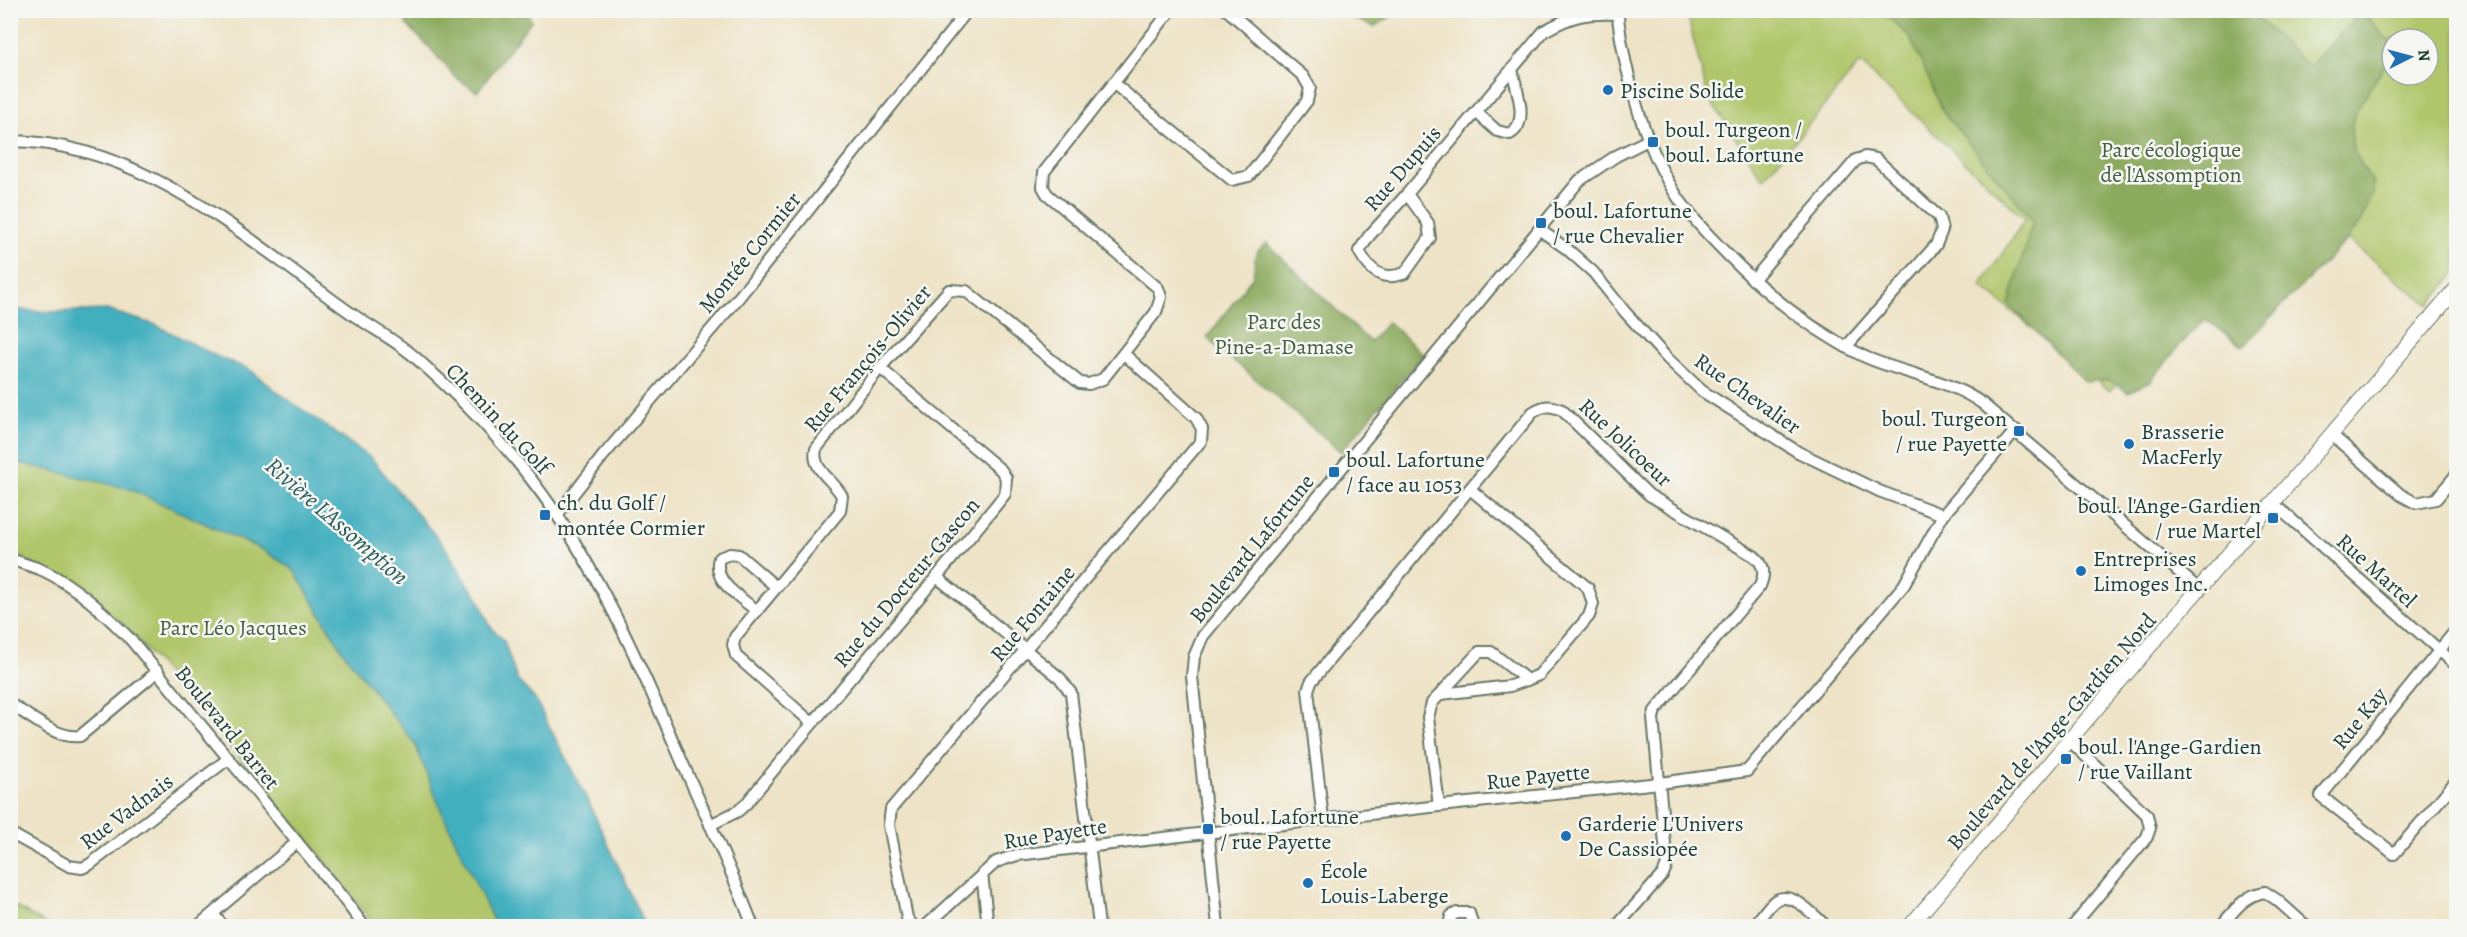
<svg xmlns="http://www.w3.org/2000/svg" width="2467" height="937" font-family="Alegreya,serif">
<rect width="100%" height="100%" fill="#f6f6f2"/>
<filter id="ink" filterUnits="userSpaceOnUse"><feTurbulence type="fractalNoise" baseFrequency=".0167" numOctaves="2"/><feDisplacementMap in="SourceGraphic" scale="12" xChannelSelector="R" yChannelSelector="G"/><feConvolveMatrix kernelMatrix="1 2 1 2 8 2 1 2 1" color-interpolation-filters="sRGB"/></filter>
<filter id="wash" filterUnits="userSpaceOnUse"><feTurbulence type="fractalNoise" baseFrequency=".008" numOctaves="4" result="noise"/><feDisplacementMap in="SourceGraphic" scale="24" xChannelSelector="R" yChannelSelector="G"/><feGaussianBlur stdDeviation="1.35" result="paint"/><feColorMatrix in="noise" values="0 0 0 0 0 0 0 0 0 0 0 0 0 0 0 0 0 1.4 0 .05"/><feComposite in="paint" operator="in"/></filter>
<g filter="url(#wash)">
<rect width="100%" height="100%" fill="#eee3c6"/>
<!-- green -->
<g fill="#b1c66a" stroke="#68824f" stroke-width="1.5" fill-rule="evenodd">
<path d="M1689,10L2456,11V273L2429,305L2347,239L2243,346L2195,311L2110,391L1981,286L2025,219L1860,63L1763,179L1708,97L1687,14ZM2392,39H2428V75H2392Z"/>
<polygon points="17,462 130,489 265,551 294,570 344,653 415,744 442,812 496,926 375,926 309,840 125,625 11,550 11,494"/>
<polygon points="11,904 50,926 11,926"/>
</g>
<!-- forest -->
<g fill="#8cab5e" stroke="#567449" stroke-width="1.5">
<polygon points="407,11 527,11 531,21 477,92 455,77 430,48 406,24"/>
<polygon points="1336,11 1399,10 1399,11 1374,27"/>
<polygon points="1881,11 2250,11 2309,67 2362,11 2392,45 2392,54 2355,112 2351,127 2353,150 2373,184 2373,194 2360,223 2347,239 2243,346 2205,319 2179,346 2151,381 2129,392 2108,380 2085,382 2009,304 2033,221 1944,113 1910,37"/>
<polygon points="1266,243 1370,342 1388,322 1423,354 1341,452 1207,338 1253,276 1256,253"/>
</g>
<!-- water -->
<polygon fill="#42afbf" stroke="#30767a" stroke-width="1.5" points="11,309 49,312 107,310 156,325 218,357 249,369 279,393 371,458 448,551 466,582 478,597 490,626 504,641 517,680 535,699 590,805 646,926 496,926 442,812 415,744 344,653 294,570 265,551 130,489 11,461"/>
</g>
<g filter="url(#ink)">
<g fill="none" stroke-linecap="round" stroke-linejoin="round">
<!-- minor casing -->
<g stroke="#677767" stroke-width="14">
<g id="minor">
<path d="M1617,10C1624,74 1647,159 1687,210C1703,231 1722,249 1740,267C1776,302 1816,332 1861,355C1901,374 1947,378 1983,404L2200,590"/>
<polyline points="1113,83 1232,180 1249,176 1307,101 1310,88 1303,76 1227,10"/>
<path d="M1476,112L1497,131L1510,134C1531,122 1515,87 1512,69"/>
<path d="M10,141C115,142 201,202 282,262C306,280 330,299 355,316C375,330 398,342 416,358C468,404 518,457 557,515C609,592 646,679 683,764C707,818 732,871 753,926"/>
<path d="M1407,194L1428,223L1430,238L1405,273C1382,282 1370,271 1359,251L1369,236L1407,194L1544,31C1573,15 1584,13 1617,14"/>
<polyline points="1540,230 1567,249 1593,272 1625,312 1667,358 1702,391 1798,452 1879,491 1943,515"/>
<polyline points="1753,280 1856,160 1865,157 1876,159 1939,217 1942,230 1936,245 1846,347"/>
<polyline points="2332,435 2401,495 2416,503 2436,499 2456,475"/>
<polyline points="2273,503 2456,665"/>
<polyline points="557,515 603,456 740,296 968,10"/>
<path d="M10,559C21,563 32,566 42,570C77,586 105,614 132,641L343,898L364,926"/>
<polyline points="938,578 1060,678 1071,693 1099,926"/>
<path d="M757,611C739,596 712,582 719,558L730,554L739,555L776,587"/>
<polyline points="2456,630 2321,796 2394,854 2456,781"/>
<polyline points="1441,694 1510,686 1527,680"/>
<path d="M10,704C31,716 56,739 80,736L158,671"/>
<path d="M811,722L736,656L733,645L735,637L840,511L842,496C833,479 811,470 816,449L880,368L949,290L966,291L1080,383L1089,384L1103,379L1156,312L1161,297L1158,288L1047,194L1043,187L1044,172L1171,10"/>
<polyline points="2070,741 2147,815 2150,828 2147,837 2073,926"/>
<polyline points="1439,806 1428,717 1432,703 1479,652 1491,652 1527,680 1539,675 1589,616 1593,604 1588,588 1470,489"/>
<path d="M1323,819L1309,699L1308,690L1311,682L1533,412C1545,405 1550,405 1562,410L1649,495L1754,556C1765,565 1765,574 1760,586L1655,711L1653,718L1667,865L1663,874L1617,926"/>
<path d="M710,825L738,811L746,804C830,699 921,599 1005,494L1006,478L1001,470L880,368"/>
<polyline points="10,833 69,866 82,868 89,865 228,759"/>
<polyline points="982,874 988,926"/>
<polyline points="214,915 223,926"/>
<polyline points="198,926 297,842"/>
<polyline points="913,926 907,918 889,825 891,809 1201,441 1202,429 1196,418 1124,354"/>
<polyline points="926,926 996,862 1017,855 1439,806 1660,783 1747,771 1904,585 1943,515 2016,430"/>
<polyline points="1218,926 1192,676 1194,657 1203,636 1579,181 1616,156 1648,140"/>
<polyline points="1449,926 1451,916 1457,913 1469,913 1473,926"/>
<path d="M1754,926C1760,919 1768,905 1776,900C1794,891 1814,916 1826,926"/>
<path d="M2221,926C2234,911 2244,895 2265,892L2277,900L2306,926"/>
</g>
</g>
<!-- major casing -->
<g stroke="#677767" stroke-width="16">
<polyline id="major" points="1910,926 2456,289"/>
</g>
<!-- minor -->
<use href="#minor" stroke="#fff" stroke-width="10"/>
<!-- major -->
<use href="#major" stroke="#fff" stroke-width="14"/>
</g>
</g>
<!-- markers -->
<g fill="#1f6fb2" stroke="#f6f6f2" stroke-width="2">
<circle cx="1608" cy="90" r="6"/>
<rect x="1647" y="136" width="12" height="12" rx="3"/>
<rect x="1535" y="217" width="12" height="12" rx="3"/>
<rect x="2013" y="425" width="12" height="12" rx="3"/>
<circle cx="2129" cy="444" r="6"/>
<rect x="1328" y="466" width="12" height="12" rx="3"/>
<rect x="539" y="509" width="12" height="12" rx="3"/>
<rect x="2267" y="512" width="12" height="12" rx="3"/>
<circle cx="2081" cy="571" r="6"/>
<rect x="2060" y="753" width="12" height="12" rx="3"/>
<rect x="1202" y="823" width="12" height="12" rx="3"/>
<circle cx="1566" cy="836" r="6"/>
<circle cx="1308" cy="883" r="6"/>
</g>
<g text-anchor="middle" stroke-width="5" stroke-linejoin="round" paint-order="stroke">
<!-- poi labels -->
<g font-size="22" fill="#1f3d34" stroke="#f6f6f2" text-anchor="start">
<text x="1620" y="98">Piscine Solide</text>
<text x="1665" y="137">boul. Turgeon /<tspan x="1665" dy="25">boul. Lafortune</tspan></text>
<text x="1553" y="218">boul. Lafortune<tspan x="1553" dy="25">/ rue Chevalier</tspan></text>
<text x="2007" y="426" text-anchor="end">boul. Turgeon<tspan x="2007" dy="25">/ rue Payette</tspan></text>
<text x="2141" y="439">Brasserie<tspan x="2141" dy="25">MacFerly</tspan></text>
<text x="1346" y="467">boul. Lafortune<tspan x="1346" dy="25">/ face au 1053</tspan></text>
<text x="557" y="510">ch. du Golf /<tspan x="557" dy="25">montée Cormier</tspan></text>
<text x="2261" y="513" text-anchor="end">boul. l'Ange-Gardien<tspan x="2261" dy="25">/ rue Martel</tspan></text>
<text x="2093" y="566">Entreprises<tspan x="2093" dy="25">Limoges Inc.</tspan></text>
<text x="2078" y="754">boul. l'Ange-Gardien<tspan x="2078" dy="25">/ rue Vaillant</tspan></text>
<text x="1220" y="824">boul. Lafortune<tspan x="1220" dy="25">/ rue Payette</tspan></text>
<text x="1578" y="831">Garderie L'Univers<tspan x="1578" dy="25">De Cassiopée</tspan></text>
<text x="1320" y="878">École<tspan x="1320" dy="25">Louis-Laberge</tspan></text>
</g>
<!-- park labels -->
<g font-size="22" fill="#445f42" stroke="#f6f6f2">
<text x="2171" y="157">Parc écologique<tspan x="2171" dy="25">de l'Assomption</tspan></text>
<text x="1284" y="329">Parc des<tspan x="1284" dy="25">Pine-a-Damase</tspan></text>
<text x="233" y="635">Parc Léo Jacques</text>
</g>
<!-- street labels -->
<g font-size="22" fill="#1f3d34" stroke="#f6f6f2">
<text transform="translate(1402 168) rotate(-49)" y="8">Rue Dupuis</text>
<text transform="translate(749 252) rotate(-51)" y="8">Montée Cormier</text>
<text transform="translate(867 358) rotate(-50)" y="8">Rue François-Olivier</text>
<text transform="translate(1748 393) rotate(35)" y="8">Rue Chevalier</text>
<text transform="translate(499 418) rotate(47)" y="8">Chemin du Golf</text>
<text transform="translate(1626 442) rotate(43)" y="8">Rue Jolicoeur</text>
<text transform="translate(1251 548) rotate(-51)" y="8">Boulevard Lafortune</text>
<text transform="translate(2377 570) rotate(42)" y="8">Rue Martel</text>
<text transform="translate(906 582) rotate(-50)" y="8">Rue du Docteur-Gascon</text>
<text transform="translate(1032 613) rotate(-50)" y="8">Rue Fontaine</text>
<text transform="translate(2359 718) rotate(-51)" y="8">Rue Kay</text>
<text transform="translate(228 727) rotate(51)" y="8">Boulevard Barret</text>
<text transform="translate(2051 731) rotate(-49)" y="8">Boulevard de l'Ange-Gardien Nord</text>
<text transform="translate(1538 776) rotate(-6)" y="8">Rue Payette</text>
<text transform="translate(126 811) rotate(-37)" y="8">Rue Vadnais</text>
<text transform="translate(1055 833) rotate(-9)" y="8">Rue Payette</text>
</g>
<!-- water labels -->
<g font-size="24" font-style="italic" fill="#2a5f5e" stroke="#f6f6f2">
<text transform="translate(337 521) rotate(41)" y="8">Rivière L'Assomption</text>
</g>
</g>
<!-- margin -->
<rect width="2467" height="937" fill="none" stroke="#f6f6f2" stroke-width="36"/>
<!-- north arrow -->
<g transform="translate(2410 57) rotate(84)"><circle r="28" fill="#f6f6f2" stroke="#a0aca6" stroke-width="1.5"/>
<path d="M0-4.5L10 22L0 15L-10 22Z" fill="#1f6fb2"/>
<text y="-9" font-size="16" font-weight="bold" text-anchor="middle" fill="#1f3d34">N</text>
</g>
</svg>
